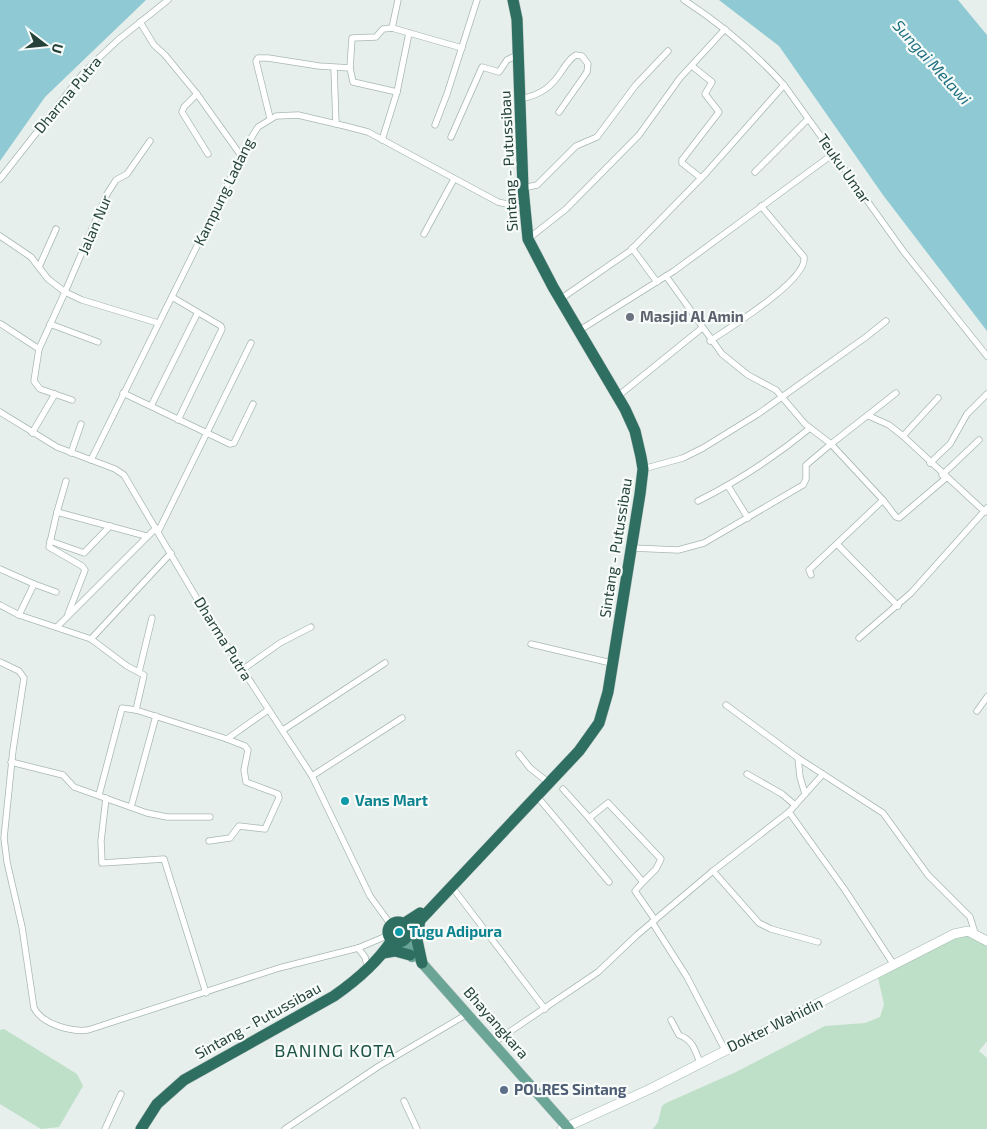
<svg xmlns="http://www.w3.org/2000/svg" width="987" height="1129" font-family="'Exo 2',sans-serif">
<rect width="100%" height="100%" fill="#e6efeb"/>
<!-- green -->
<g fill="#bfe0c8">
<polygon points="962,934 987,943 987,1041 979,1051 987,1058 987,1129 653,1129 658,1122 662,1106 666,1103 736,1072 825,1026 865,1023 880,1017 884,1004 878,978"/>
<polygon points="4,1029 77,1074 83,1086 59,1127 41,1129 0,1104 0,1030"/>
</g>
<!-- water -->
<g fill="#8ec9d4">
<polygon points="0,0 146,0 45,97 0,161"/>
<polygon points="719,0 958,0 987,35 987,331 883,195 779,46"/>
</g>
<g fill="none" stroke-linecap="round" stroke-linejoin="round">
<!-- street casing -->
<g stroke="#a8b8b2" stroke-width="7">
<g id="street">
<path d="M684,0C721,24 754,52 784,85L904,252L987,356"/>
<polyline points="140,22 154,45 165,55 197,94 242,157"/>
<polyline points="392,28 398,0"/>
<polyline points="692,66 712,82 705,94 719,112 682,160 682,163 701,178"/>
<polyline points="334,68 336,124"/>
<polyline points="350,68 352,38 376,37 383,29 392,28 462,48"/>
<polyline points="197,94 184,107 182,112 208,154"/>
<path d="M520,99C541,95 552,87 563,69C567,64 570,58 576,55L582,56L588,64L587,72L559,112"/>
<polyline points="270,118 256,61 258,58 268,58 319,66 350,68 353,82 397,92"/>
<polyline points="435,125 447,94 477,0"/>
<polyline points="451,137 482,67 499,72 507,60 513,57"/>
<polyline points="382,140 397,92 409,33"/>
<polyline points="150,141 127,174 116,180 107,194 65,292 82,300 158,323"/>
<polyline points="755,172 808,119"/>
<polyline points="0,179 85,71 118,40 168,0"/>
<polyline points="523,188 537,185 576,146 597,137 635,86 668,51"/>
<polyline points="424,234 454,179"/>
<polyline points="0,236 31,257 48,279 65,292 39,349 34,381 40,389 72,400"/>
<polyline points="528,239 566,209 639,135 680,78 725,29"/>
<polyline points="632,248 657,282"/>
<polyline points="39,267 56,229"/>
<polyline points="666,276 722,354 748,375 776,390 805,424 831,444 896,393"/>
<polyline points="172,297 221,326 222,329 178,420"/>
<polyline points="559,300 630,251 707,172 784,85"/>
<polyline points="1,324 39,349"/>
<polyline points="50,324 98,342"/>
<polyline points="580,330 674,271 833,154"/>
<path d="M710,341C729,328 808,280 804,257L761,206"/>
<polyline points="123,393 230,444 234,443 253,404"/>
<polyline points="618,396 702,328"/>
<polyline points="938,398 903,436 985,512"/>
<polyline points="151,406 197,314"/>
<polyline points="0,412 57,447 115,469 124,475 203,609 312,776 370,896 391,925"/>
<polyline points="869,416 889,425 903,436"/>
<polyline points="32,433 55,394"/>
<polyline points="71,453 81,424"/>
<polyline points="91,460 248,143 258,127 276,116 298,115 345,126 368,132 498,202 519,207"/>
<polyline points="930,463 950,444 967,414 987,394"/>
<polyline points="643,469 683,458 703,448 758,414 866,337 886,321"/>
<polyline points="942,475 979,440"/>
<polyline points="66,481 57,512 146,536"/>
<polyline points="728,486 748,518"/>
<path d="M698,501C738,481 775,457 810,428"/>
<polyline points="57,512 49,547 82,566 85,570 68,614"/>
<polyline points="158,532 251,343"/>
<polyline points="50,541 84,553 110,526"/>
<polyline points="838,545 898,606"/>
<polyline points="632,548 678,550 704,543 803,485 806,479 806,465 831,444 883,500"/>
<polyline points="0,569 34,584 19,615 91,639 171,553"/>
<polyline points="811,575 809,570 883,500 896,517 899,518 946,478"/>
<polyline points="34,584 56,592"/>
<polyline points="0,605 19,615"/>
<polyline points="57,627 156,528"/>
<polyline points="859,638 911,593 987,508"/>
<polyline points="91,639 127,666 144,675 136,710"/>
<polyline points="531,644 607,662"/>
<path d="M0,662L19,671L24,678L13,750L4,838L7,862L22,927L34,1008C43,1025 72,1032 88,1030L279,968L358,948L389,935"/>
<polyline points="242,670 280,643 311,627"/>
<polyline points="139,672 152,618"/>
<polyline points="726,705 798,758 883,813 928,875 970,917 975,933"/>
<polyline points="977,711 987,697"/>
<polyline points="283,730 385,663"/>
<polyline points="519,754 530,768 544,779"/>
<polyline points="798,758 800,777 805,794"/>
<polyline points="11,762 63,775 74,787 147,813 167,817 210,817"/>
<polyline points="747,774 782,794 795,805"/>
<polyline points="312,776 402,718"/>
<polyline points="563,789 589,818"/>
<polyline points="99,795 122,708 136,710 227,739 268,710"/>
<polyline points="536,795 609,882"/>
<polyline points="106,798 101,841 102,863 164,859 206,993"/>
<polyline points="131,807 156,716"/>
<polyline points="789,812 823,774"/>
<polyline points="209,841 230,838 239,826 265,829 279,798 278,794 246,782 244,770 248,750 245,746 227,739"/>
<polyline points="713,871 759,923 771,929 818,942"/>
<polyline points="643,882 656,869 661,859 608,803 589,818 643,882 635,891 655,920"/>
<polyline points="452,887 545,1009"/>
<polyline points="652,922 687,977 725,1050"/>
<polyline points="358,948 365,957 368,969"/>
<path d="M671,1020L679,1035C693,1040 695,1050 700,1063"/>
<polyline points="493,1043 598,972 637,935 713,871 789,812 845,890 894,965"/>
<polyline points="404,1101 417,1129"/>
<polyline points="105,1129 121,1094"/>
<polyline points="285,1129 379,1066 464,1016"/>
</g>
</g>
<!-- secondary casing -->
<g stroke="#a4bbb3" stroke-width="10">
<polyline id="secondary" points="562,1129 650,1089 954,934 968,931 987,941"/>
</g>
<!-- primary casing -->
<g stroke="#c2cac8" stroke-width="11">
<g id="primary">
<polyline points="407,937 422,963 569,1129"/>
<polyline points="400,942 412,957"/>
</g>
</g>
<!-- highway casing -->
<g stroke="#c2cac8" stroke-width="12">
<g id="highway">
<polyline points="420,919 417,940 422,963"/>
<circle cx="398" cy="932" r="10"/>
<polyline points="403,924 420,913"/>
<polyline points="408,933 579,751 599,723 608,692 640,494 643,469 641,457 635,431 625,409 553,287 528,239 523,188 517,19 513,0"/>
<polyline points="383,953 395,951 410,955"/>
<path d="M141,1129L157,1104L184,1080L334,996C357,980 377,963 392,940"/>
</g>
</g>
<!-- street -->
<use href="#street" stroke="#fff" stroke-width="5.5"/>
<!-- secondary -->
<use href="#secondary" stroke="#fff" stroke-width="9"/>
<!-- primary -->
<use href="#primary" stroke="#6aa596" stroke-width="10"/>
<!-- highway -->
<use href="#highway" stroke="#2f6f62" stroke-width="11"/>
</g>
<!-- markers -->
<circle fill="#6b7280" stroke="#f7fbf9" stroke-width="2" cx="630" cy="317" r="5"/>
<g fill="#0f9aa8" stroke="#f7fbf9" stroke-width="2">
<circle cx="345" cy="801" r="5"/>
<circle cx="399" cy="932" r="5"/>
</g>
<circle fill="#5c6f8a" stroke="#f7fbf9" stroke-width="2" cx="504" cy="1090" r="5"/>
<g text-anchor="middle" stroke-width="4.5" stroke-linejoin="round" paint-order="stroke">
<!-- street labels -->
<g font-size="15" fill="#24423a" stroke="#f7fbf9">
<text transform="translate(68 95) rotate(-50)" y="5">Dharma Putra</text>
<text transform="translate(509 161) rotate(-93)" y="5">Sintang - Putussibau</text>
<text transform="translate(844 169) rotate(55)" y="5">Teuku Umar</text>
<text transform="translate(224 192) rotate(-64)" y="5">Kampung Ladang</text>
<text transform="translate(95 225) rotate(-67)" y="5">Jalan Nur</text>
<text transform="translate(616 548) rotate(-81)" y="5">Sintang - Putussibau</text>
<text transform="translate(223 639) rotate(58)" y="5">Dharma Putra</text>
<text transform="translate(258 1021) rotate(-29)" y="5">Sintang - Putussibau</text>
<text transform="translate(496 1023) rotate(49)" y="5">Bhayangkara</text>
<text transform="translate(775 1025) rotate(-26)" y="5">Dokter Wahidin</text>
</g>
<!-- worship labels -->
<g font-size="15" font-weight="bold" fill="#5b616d" stroke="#f7fbf9" text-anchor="start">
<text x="640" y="322">Masjid Al Amin</text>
</g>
<!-- culture labels -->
<g font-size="15" font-weight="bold" fill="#0d838f" stroke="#f7fbf9" text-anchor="start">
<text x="355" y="806">Vans Mart</text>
<text x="409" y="937">Tugu Adipura</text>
</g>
<!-- service labels -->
<g font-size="15" font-weight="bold" fill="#4e5e75" stroke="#f7fbf9" text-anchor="start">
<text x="514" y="1095">POLRES Sintang</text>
</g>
<!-- water labels -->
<g font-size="16" font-style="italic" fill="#1c6f80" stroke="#f7fbf9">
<text transform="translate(932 62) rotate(48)" y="6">Sungai Melawi</text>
</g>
<!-- quarter labels -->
<g font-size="18" letter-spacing="1" fill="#1f5548" stroke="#f7fbf9">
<text x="335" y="1057">BANING KOTA</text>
</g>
</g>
<!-- north arrow -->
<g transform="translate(45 45) rotate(106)" stroke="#f7fbf9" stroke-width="4" paint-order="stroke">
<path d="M0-4L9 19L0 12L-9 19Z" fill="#24423a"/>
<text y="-8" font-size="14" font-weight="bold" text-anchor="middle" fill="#24423a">U</text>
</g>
</svg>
